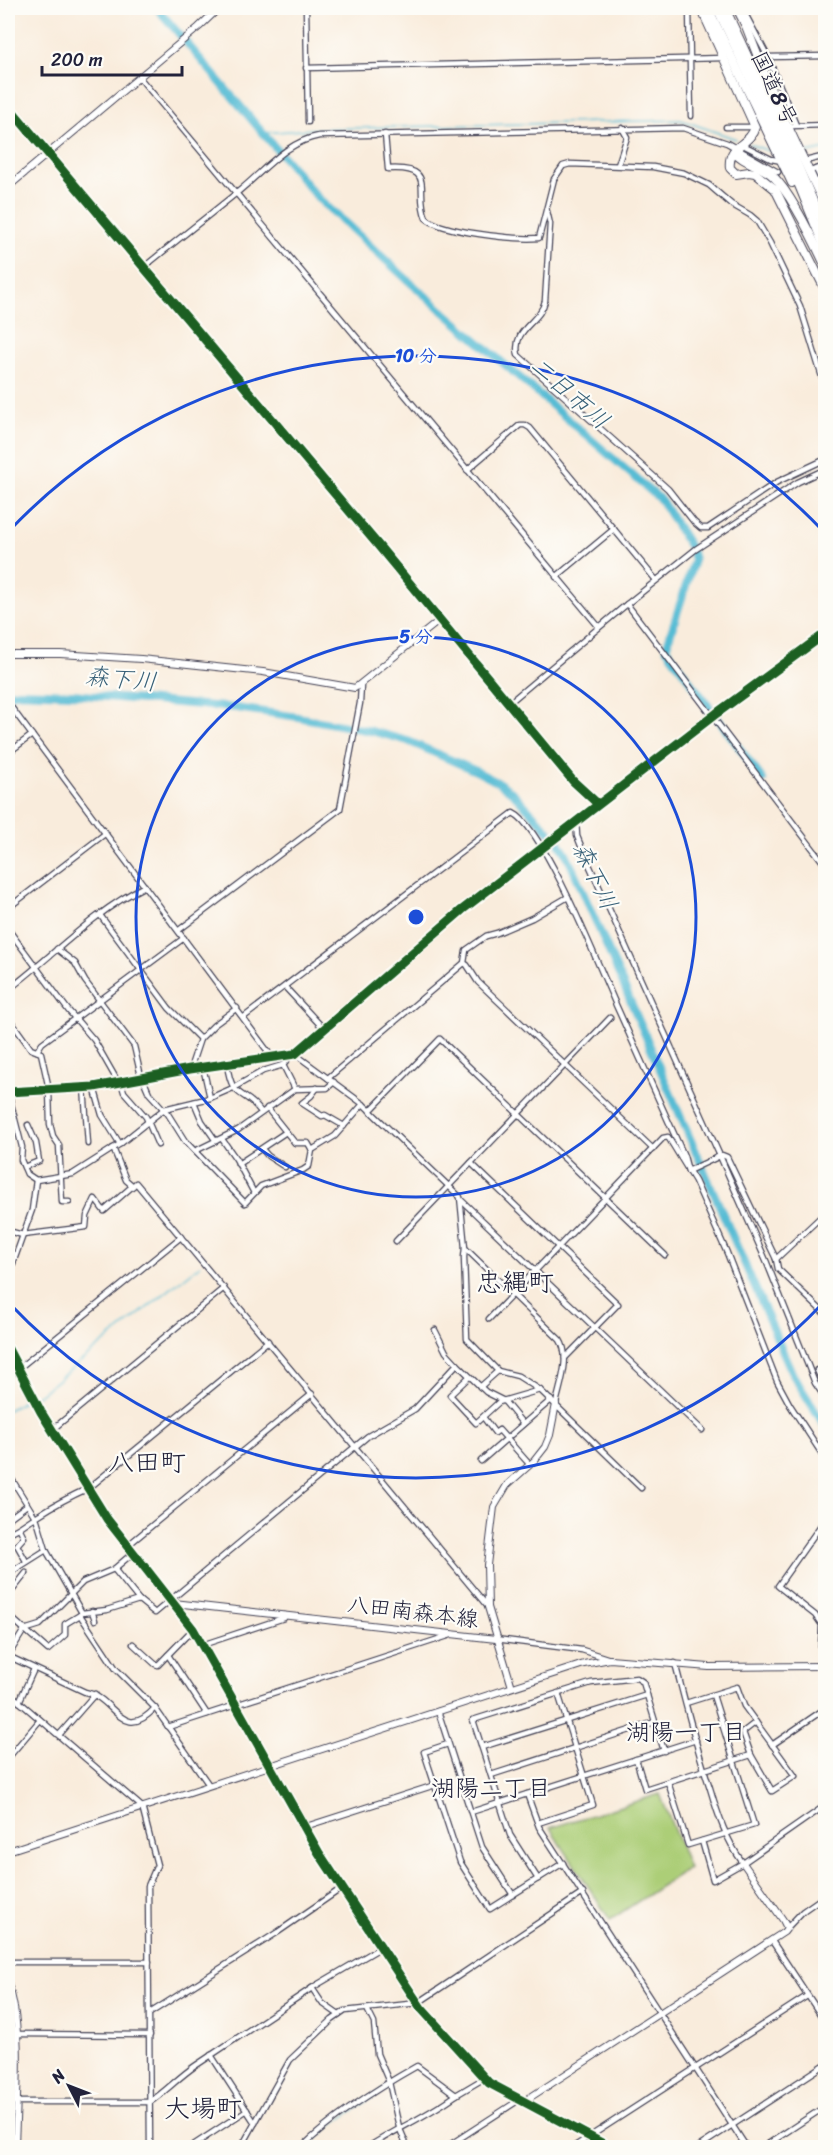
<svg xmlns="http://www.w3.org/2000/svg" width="833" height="2155" font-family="Sriracha,'Klee One',sans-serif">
<rect width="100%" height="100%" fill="#fdfcf7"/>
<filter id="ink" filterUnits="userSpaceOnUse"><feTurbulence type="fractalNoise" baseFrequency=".0167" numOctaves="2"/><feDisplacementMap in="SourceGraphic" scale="12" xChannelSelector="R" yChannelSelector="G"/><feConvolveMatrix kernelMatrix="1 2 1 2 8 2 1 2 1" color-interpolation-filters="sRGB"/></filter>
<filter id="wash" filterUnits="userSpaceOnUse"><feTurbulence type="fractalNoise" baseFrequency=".008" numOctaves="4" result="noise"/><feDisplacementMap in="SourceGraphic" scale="24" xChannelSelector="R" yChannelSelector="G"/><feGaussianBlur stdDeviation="1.35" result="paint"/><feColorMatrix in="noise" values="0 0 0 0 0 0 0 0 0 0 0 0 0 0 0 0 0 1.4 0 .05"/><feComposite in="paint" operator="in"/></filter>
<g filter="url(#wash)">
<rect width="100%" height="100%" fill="#f9ecdc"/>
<!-- green -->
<polygon fill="#acce77" stroke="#677859" stroke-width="1.5" points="660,1794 689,1868 610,1920 550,1828"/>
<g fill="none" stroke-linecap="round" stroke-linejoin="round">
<!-- stream -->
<g stroke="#56bcd4" stroke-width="1.5">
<polyline points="263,133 314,129 681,120 736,139"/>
<polyline points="749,144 769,151"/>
<polyline points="807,153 826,149"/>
<polyline points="35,1396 39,1395 200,1265"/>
<polyline points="8,1410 30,1398"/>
<polyline points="306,2148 333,2124 388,2087"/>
</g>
<!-- river -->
<g stroke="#56bcd4" stroke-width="8">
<polyline points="157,8 319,199 413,285 661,500 691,549 694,560 666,648 763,780"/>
<polyline points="8,694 19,692 72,694 236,708 298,717 371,731 408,741 476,771 501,784 514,794 532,813 557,840 566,853 793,1375 826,1428"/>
</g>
</g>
</g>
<g filter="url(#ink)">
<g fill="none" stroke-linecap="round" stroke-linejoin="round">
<!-- street casing -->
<g stroke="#424053" stroke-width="7">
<g id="street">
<polyline points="306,8 308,122"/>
<polyline points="689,8 691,116"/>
<polyline points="742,8 768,57"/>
<polyline points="306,68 724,58"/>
<polyline points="139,77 599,627"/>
<polyline points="8,106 378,545 573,781 598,804"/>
<polyline points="796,125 768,57 826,56"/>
<polyline points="792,126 826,125"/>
<polyline points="726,127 756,127"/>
<path d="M385,134L388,169C438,166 414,190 426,218C440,232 517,240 539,238L554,179L563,166L570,164L653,167L684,173L709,185L731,204L750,215L757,221L770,243L800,306L826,390"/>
<polyline points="741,144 771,159 782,161"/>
<polyline points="805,161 826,156"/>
<polyline points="618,165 627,137 622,128"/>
<polyline points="816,169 826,190"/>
<polyline points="813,170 826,165"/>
<path d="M547,211L550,224L545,301C540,323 512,328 518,355L668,489L694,522L701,528H708L777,482L826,459"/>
<path d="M144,267C176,241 208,216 239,191C265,170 286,142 319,136L683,128L727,143L778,172"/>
<polyline points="467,470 520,425 525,425 530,428 656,580"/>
<polyline points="556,577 614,529"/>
<polyline points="627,604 826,866"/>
<polyline points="8,703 272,1057"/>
<polyline points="509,703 627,604 696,549 798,482 826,469"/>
<polyline points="8,753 32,735"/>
<polyline points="576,820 577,836 583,851 720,1156 767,1263 815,1383 826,1399"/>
<polyline points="8,908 106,833"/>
<polyline points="100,915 169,1008 200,1039"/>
<polyline points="8,929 68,1010 94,1040 118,1082"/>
<polyline points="179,930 340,809 360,703 361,685"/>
<polyline points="57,949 75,963 85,981 134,1046 140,1072 149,1093 168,1114 185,1141 245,1203 261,1186 303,1170 309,1166 312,1150"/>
<polyline points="464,963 467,965 478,982 653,1149"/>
<polyline points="285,987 324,1029"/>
<path d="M8,990C53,956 93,912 145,886"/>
<polyline points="8,1017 31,1049 41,1053 49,1089 50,1124 53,1136 59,1145 62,1202 69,1202"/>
<path d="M244,1017L513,813C543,826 600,969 616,1005C639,1055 661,1106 684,1156L688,1171"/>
<polyline points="37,1051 42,1043 184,938"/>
<path d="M295,1054L363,1104L460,1197L465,1248L560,1340C571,1357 560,1385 556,1404"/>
<path d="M227,1064C232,1102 244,1088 261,1112"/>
<polyline points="283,1065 295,1089"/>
<polyline points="203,1067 210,1098"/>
<polyline points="190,1069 200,1039 214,1025 237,1008"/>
<polyline points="328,1078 464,963 466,950 486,936 497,933 532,918 568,897"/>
<polyline points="121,1082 124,1092 146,1117 158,1145"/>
<polyline points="84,1087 88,1144"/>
<polyline points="94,1087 102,1115 120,1144"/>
<polyline points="317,1088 311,1096 302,1103 322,1116 325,1115 344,1126"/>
<polyline points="8,1092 22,1147 21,1160 27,1174 36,1180"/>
<polyline points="194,1102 202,1121 216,1141"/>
<polyline points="267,1108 295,1143 308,1143 312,1150 335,1136 363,1104"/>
<polyline points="370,1111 440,1039 665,1255"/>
<polyline points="222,1139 236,1159 254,1193"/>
<polyline points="113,1148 126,1180 133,1186"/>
<polyline points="262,1149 268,1156 285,1167"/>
<polyline points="195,1151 238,1130 295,1089 327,1088 334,1082"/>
<polyline points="471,1163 618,1304 565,1358"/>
<polyline points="238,1164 286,1132"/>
<polyline points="24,1167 39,1161 36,1143 28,1125"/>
<polyline points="688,1171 722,1155 727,1157 776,1259 778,1269 826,1315"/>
<polyline points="461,1200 702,1430"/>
<polyline points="8,1231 23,1235 86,1227 87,1216 95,1199 104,1211 136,1183 488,1607"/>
<polyline points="396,1241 610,1018"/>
<polyline points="465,1248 464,1257 467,1339 498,1371 518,1376 540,1390 641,1488"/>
<polyline points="776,1259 826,1212"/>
<polyline points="8,1277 32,1210 36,1180 73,1174 120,1144 164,1109 210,1098 233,1088 263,1071 283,1065 287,1061 287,1055"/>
<polyline points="489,1319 663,1138 668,1137 695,1181 727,1253 777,1381 790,1405 826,1460"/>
<polyline points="435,1330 446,1352 457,1364 486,1392 504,1401 523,1424"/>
<polyline points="8,1349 41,1412 89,1488"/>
<polyline points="817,1370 826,1389"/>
<polyline points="8,1377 181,1237"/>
<polyline points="469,1377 450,1395 476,1423 499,1402 540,1390"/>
<polyline points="480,1387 498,1371"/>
<polyline points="483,1417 495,1433 499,1430 530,1465"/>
<polyline points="53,1429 224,1288"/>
<polyline points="481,1461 551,1400"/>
<polyline points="8,1473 37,1520 46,1550 82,1613 80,1615 116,1669 155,1708 209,1785"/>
<polyline points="8,1519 27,1505"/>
<polyline points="20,1529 24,1537 17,1545 26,1561"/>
<path d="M8,1533C20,1529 26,1522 37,1516C54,1505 71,1496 89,1488L268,1341"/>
<polyline points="127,1546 312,1394"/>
<path d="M133,1553L114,1569L83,1582L40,1625L24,1630L8,1656L85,1692C115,1697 122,1744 155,1708"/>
<polyline points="114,1569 139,1600"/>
<polyline points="8,1574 46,1550"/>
<polyline points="8,1596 26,1573"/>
<polyline points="92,1611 95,1620"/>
<polyline points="82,1613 107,1610 139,1600 155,1613 368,1436 415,1409 457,1364"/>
<polyline points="8,1615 48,1650 65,1635 65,1624 80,1615"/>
<polyline points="496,1639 582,1650 610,1659"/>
<polyline points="133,1644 155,1664 158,1665 193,1629"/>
<polyline points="202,1645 284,1618 285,1615"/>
<polyline points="168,1655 207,1714"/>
<path d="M675,1663C686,1705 696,1747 710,1788C718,1815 726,1840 743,1863"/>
<polyline points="820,1666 822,1625 815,1615 778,1586 826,1518"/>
<polyline points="8,1692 142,1807 157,1865 148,1886 150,2148"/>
<polyline points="19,1702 34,1669"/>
<polyline points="686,1703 737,1687 744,1706 795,1776 772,1791 751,1755 743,1732 756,1722"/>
<polyline points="438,1711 482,1847 513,1895"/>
<polyline points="168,1727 451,1635"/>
<polyline points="59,1735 95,1694"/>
<polyline points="448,1744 424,1752 460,1862 490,1909 563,1863"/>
<polyline points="772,1745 826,1708"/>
<polyline points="482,1747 647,1695"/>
<polyline points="8,1758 40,1720"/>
<polyline points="636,1759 645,1789 751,1755"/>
<polyline points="491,1775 655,1722"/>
<polyline points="668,1782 688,1845 754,1825 713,1695"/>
<polyline points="527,1794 539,1827 747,2148"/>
<polyline points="471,1812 696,1740"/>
<polyline points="538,1823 593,1805 558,1693"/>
<polyline points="304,1827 435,1785"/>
<polyline points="702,1841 713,1880 743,1863 826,1805"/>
<polyline points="538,1879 510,1835 473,1720 591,1683 637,1678 643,1682 664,1751"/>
<polyline points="819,1900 826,1906"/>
<polyline points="787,1928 803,1911 826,1895"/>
<polyline points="772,1941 826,2023"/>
<polyline points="8,1962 149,1962"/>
<polyline points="312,1988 322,2003 339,2015"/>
<polyline points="367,2009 374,2023 377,2054 389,2082 399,2127 408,2148"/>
<polyline points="150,2013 278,1932 342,1888"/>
<polyline points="17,2034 150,2035"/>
<polyline points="211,2055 255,2123"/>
<path d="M8,2102H150C166,2091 179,2077 195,2066L315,1986L380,1948"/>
<polyline points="189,2148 247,2110"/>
<polyline points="241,2148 290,2060 332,2020 345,2011 418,2003 583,1893"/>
<path d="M301,2148C335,2115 376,2089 417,2066L456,2095L483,2079"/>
<path d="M370,2148V2146C398,2128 429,2115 456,2095"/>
<polyline points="445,2148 519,2100"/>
<polyline points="572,2148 807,1996"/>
<polyline points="697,2148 826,2064"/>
<polyline points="762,2148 826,2106"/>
</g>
</g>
<!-- secondary casing -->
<g stroke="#424053" stroke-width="8">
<g id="secondary">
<polyline points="8,187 199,27 219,8"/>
<polyline points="8,654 60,654 141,659 263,672 355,688 440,620"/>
<polyline points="8,1092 94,1087 190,1069 295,1054 462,910 717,713 826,633"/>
<polyline points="89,1488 121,1539 171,1598 193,1629 319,1853 421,2008 489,2083 611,2148"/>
<polyline points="174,1603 496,1639"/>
<polyline points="512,1687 488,1607 487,1565 494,1507 507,1485 534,1461 545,1447 550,1435 556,1404"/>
<polyline points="8,1851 584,1664 610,1659 709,1667 826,1666"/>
<path d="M8,1984C24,2029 16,2099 15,2148"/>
<polyline points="523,2102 784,1932 787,1928 783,1920 743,1863"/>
</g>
</g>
<!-- highway casing -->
<g stroke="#424053" stroke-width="10">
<g id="highway">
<path d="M701,8L755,127C750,146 727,144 730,168L736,174L749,172L755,173L775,189L826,291"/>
<polyline points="708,8 792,183"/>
<polyline points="717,8 789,161 826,251"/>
<polyline points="725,8 795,159 826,231"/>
<polyline points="737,8 746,26 783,121"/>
<polyline points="783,116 826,208"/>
<path d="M734,151C742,162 762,166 773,176C792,195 814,241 826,267"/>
</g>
</g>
<!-- street -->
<use href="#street" stroke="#fff" stroke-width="4.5"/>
<!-- secondary -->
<use href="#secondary" stroke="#fff" stroke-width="6"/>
<!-- highway -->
<use href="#highway" stroke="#fff" stroke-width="8"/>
<!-- cycleway casing -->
<g stroke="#fdfcf7" stroke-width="13">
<g id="cycleway">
<polyline points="8,106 378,545 573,781 598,804"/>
<polyline points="8,1092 94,1087 190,1069 295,1054 462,910 717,713 826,633"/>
<polyline points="8,1349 41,1412 107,1519 193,1629 319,1853 421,2008 489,2083 611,2148"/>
</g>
</g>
<!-- cycleway -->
<use href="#cycleway" stroke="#1b5e20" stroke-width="9"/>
</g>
</g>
<!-- distance rings -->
<g fill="none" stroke="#1d4ed8" stroke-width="3">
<circle cx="416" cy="917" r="280"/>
<path d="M823 1303A561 561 0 0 1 9 1303M9 531A561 561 0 0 1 823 531"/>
</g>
<g text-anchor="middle" stroke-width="4.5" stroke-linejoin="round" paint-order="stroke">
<!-- street labels -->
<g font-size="22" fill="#22223b" stroke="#fdfcf7">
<text transform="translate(775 88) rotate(65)" y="8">国道8号</text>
<text transform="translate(413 1611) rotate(7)" y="8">八田南森本線</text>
</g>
<!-- water labels -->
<g font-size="24" font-style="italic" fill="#376078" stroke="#fdfcf7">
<text transform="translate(570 393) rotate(41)" y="8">二日市川</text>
<text transform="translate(121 679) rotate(5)" y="8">森下川</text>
<text transform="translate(595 876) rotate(64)" y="8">森下川</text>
</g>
<!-- neighbourhood labels -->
<g font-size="24" fill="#22223b" stroke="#fdfcf7">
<text x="686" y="1740">湖陽一丁目</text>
<text x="491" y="1796">湖陽二丁目</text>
</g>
<!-- quarter labels -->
<g font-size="26" fill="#22223b" stroke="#fdfcf7">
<text x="515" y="1291">忠縄町</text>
<text x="147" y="1471">八田町</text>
<text x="203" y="2117">大場町</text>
</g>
</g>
<circle cx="416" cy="917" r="9" fill="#1d4ed8" stroke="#fdfcf7" stroke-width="3"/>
<g font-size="18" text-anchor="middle" font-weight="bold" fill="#1d4ed8" stroke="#fdfcf7" stroke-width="4.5" stroke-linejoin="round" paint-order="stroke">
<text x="416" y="362">10 分</text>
<text x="416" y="643">5 分</text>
</g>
<!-- margin -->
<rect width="833" height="2155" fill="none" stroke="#fdfcf7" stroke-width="30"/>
<!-- north arrow -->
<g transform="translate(69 2086) rotate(312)" stroke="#fdfcf7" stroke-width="4.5" paint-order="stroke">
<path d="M0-4.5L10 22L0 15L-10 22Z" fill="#22223b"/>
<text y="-9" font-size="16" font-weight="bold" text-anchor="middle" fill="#22223b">N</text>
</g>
<!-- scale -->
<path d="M42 66v9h140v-9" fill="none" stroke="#22223b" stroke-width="3"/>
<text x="51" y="66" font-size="18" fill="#22223b" stroke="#fdfcf7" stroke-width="4.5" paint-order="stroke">200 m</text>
</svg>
